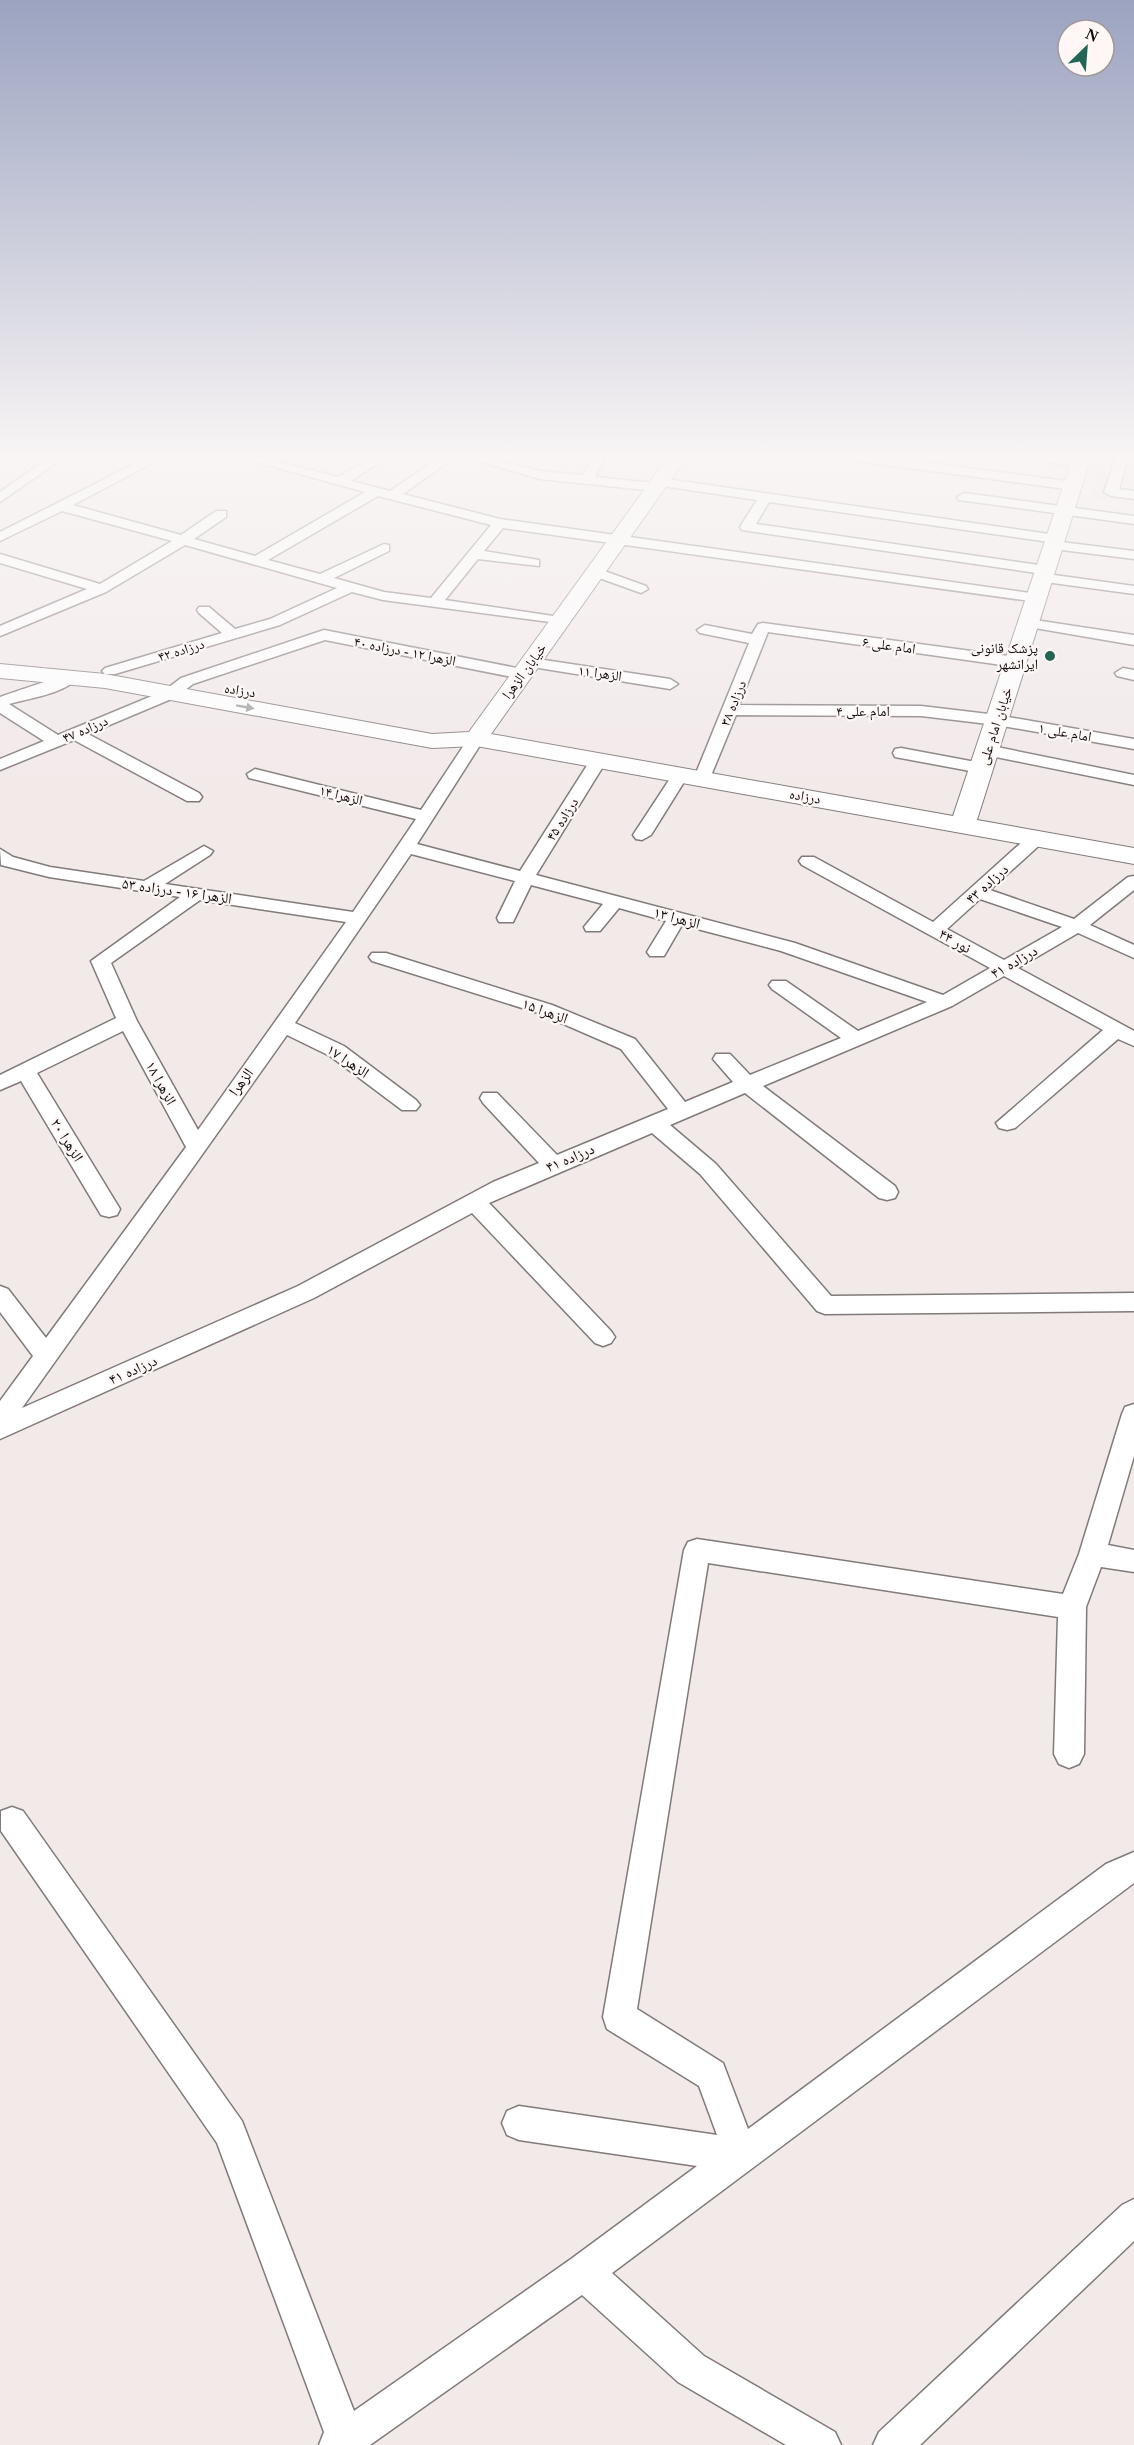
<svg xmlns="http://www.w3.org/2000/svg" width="1134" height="2445" font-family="'Times New Roman','Noto Naskh Arabic',serif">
<rect width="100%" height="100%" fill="#f2e9e9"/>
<!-- built -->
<polygon fill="#ecdbd9" points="1101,457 1134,457 1134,504 1090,498"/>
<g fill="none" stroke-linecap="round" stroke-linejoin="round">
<!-- street casing -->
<g stroke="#817a79" stroke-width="3">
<g id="street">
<polygon points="50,457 65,457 0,502 0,492"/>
<path d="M148,457H164L73,505L181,535L216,511H226V517L194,539L255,556L365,492L238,457H260L338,477L372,457H388L351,481L390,491L440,457H455L403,494L500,519L1037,594L1044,598L1037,602L503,528L484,551L539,560V566L478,559L445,600L560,617L565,618L567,621L565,624L383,600L352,592L280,625L115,674H105L102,671L105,668L222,633L199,613L197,610L199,607H209L235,629L270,619L337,588L185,545L106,592L0,636V626L87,589L0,563V554L100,584L172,541L62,511L0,541V532ZM378,496L491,525L431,598L384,592L334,578L389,551V545L384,544L320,574L268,560Z"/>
<polygon points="464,457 486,457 540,471 583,475 592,457 605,457 595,477 654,483 660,478 1056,535 1061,536 1061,542 1134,551 1134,559 1054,549 1049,548 1049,542 769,502 756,524 1046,566 1053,570 1047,574 1134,586 1134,594 1038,581 1036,578 1043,574 742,530 740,527 757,500 662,486 656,491 540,479"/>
<polygon points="851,457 887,457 1073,482 1080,486 1073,490 857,461"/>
<path d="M1038,457H1074L1087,462C1079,469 1046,464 1038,457Z"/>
<polygon points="1116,457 1128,457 1119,489 1134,491 1134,499 1111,496 1104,492"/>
<polygon points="964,493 1134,516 1134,524 959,500 957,497"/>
<polygon points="596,568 646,586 648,589 641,593 591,575 591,569"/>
<polygon points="1028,619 1134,635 1134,645 1023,626 1021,623 1023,620"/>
<polygon points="763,623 1016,657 1024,662 1016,667 768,632 739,705 921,706 997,715 1134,739 1134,749 997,725 921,716 736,715 710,778 708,782 696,782 694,778 749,643 700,633 697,630 705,625 752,634 758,624"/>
<path d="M324,630L522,669L530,674L522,679L325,640L193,684L176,697L88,734L199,793L202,797L199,801H187L74,740L0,770V759L44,741L0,713V697C13,693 69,672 77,674L79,677C64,694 30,698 9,704L58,735L164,691L181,678Z"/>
<polygon points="531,658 670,679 678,684 670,689 526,666 523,663 526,660"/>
<polygon points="1123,668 1134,670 1134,680 1117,676 1115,673"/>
<path d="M476,734L484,739L417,844L520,871L593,756H605L607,760L536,875L795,943L943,995L990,968L802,865L799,861L802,857H814L933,922L1032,833H1044L1047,837L1044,841L990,890L1074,919L1128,877L1134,876V890L1090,925L1134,945V958L1078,933L1018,968L1134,1031V1046L1118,1039L1015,1128L1007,1130L999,1128L996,1123L1103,1030L1004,976L952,1006L763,1086L895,1186L898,1192L895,1198L887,1200L879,1198L745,1093L670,1125L716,1164L831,1296L1134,1293V1311L825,1314L817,1311L700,1174L652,1133L489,1203L611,1331L615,1337L611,1343L603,1346L595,1343L472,1213L314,1298L0,1439V1401L33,1356L0,1312V1286L8,1289L46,1338L186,1147L123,1031L37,1073L120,1209L117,1215L109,1217L101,1215L21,1081L0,1090V1075L116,1018L91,961L180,897L49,877L1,865L0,849L13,857L50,867L144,881L204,846L213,851L210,855L165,884L353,912L416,819L249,778L247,774L255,769L421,810L470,736ZM411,854L515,881L497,918L499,922H513L531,885L603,904L584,927L586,931H600L619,908L666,921L647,952L650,956H664L682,925L781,951L927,1002L858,1031L786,981H772L769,985L772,989L841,1038L750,1075L730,1054H716L713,1059L733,1082L685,1102L635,1039L552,1005L386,953H372L369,957L372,961L538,1013L621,1049L668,1109L557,1155L497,1093H483L480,1098L483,1103L539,1163L493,1182L298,1286L22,1408L287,1035L330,1056L402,1110H416L420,1105L416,1100L344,1046L295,1023ZM980,899L1062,927L1004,960L947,929ZM200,900L346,922L198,1130L137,1021L111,963Z"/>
<polygon points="987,745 1134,775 1134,785 981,754 979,750"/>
<polygon points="901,748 981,763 989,768 981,773 895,757 893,753 895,749"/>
<polygon points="681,769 689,774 651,835 642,840 636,839 633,835 673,774"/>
<polygon points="1134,1404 1134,1456 1108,1545 1134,1550 1134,1572 1101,1567 1086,1607 1084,1754 1079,1764 1069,1768 1059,1764 1054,1754 1058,1617 708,1563 637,2009 723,2063 748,2129 1106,1864 1134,1852 1134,1883 612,2273 704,2356 835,2432 841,2445 786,2445 678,2382 582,2295 370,2445 319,2445 324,2432 217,2143 1,1831 1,1811 12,1807 23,1811 242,2121 354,2411 571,2259 697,2166 519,2140 507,2135 502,2123 507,2111 519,2106 717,2135 699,2086 607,2029 603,2017 684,1550 688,1542 697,1539 1063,1594 1079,1554 1122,1414 1125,1407"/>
<polygon points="1134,2199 1134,2241 920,2445 873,2445 879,2432 1122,2205"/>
</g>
</g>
<!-- secondary casing -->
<g stroke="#817a79" stroke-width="2">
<polygon id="secondary" points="668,457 687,457 491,734 953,816 1073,457 1091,457 977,820 1134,848 1134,864 476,746 432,748 105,688 0,678 0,664 105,674 432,734 469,732"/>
</g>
<!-- street -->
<use href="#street" fill="#fff" fill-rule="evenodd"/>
<!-- secondary -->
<use href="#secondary" fill="#fff" fill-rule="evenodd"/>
</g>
<!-- one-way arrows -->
<defs><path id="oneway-solid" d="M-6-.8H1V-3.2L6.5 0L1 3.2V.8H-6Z" transform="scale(1.5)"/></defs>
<use fill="#9f9e9e" href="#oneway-solid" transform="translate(245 707) rotate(10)"/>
<!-- sky -->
<linearGradient id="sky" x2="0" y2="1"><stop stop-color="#9ba3c0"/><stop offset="0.57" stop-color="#f9f5f5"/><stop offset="1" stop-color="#f9f5f5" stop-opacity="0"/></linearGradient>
<rect width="1134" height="800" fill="url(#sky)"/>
<!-- markers -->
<circle fill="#246656" stroke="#fff7f6" stroke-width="2" cx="1050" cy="656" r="6"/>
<g text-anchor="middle" stroke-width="4.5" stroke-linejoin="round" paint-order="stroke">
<!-- far-street labels -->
<g font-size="14" fill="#0f0c0c" stroke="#fff7f6">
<text transform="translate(889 645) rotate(8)" y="5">امام علی ۶</text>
<text transform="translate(181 650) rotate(-17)" y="5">درزاده ۴۲</text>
<text transform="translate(405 651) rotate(11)" y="5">الزهرا ۱۲ - درزاده ۴۰</text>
<text transform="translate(524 671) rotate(-54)" y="5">خیابان الزهرا</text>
<text transform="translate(600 673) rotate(8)" y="5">الزهرا ۱۱</text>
<text transform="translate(240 690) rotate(9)" y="5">درزاده</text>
<text transform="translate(733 703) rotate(-68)" y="5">درزاده ۳۸</text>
<text x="863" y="716">امام علی ۴</text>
<text transform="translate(995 726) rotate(-72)" y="5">خیابان امام علی</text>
<text transform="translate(85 729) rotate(-23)" y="5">درزاده ۴۷</text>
<text transform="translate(1065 732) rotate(10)" y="5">امام علی ۱</text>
<text transform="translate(341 795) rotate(14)" y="5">الزهرا ۱۴</text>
<text transform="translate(805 796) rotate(10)" y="5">درزاده</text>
<text transform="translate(562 819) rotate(-58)" y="5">درزاده ۴۵</text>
</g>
<!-- far-poi labels -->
<g font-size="14" fill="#0f0c0c" stroke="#fff7f6" text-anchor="end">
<text x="1038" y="653">پزشک قانونی<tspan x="1038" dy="16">ایرانشهر</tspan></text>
</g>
<!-- street labels -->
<g font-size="15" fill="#0f0c0c" stroke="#fff7f6">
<text transform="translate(987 884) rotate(-42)" y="5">درزاده ۴۳</text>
<text transform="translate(177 891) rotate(8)" y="5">الزهرا ۱۶ - درزاده ۵۳</text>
<text transform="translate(677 918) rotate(15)" y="5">الزهرا ۱۳</text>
<text transform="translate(955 941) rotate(29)" y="5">نور ۴۴</text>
<text transform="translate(1014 962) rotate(-30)" y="5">درزاده ۴۱</text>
<text transform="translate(545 1011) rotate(20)" y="5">الزهرا ۱۵</text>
<text transform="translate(348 1061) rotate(34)" y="5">الزهرا ۱۷</text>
<text transform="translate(241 1082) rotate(-54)" y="5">الزهرا</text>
<text transform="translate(161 1083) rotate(61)" y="5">الزهرا ۱۸</text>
<text transform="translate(67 1140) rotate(58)" y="5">الزهرا ۲۰</text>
<text transform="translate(570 1158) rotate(-23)" y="5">درزاده ۴۱</text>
<text transform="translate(133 1370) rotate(-24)" y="5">درزاده ۴۱</text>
</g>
</g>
<!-- north arrow -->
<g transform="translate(1086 48) rotate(25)"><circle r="28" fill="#fff7f6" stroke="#9f9998" stroke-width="1.5"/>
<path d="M0-4.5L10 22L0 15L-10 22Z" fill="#246656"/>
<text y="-9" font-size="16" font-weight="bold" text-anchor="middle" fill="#0f0c0c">N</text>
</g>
</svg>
